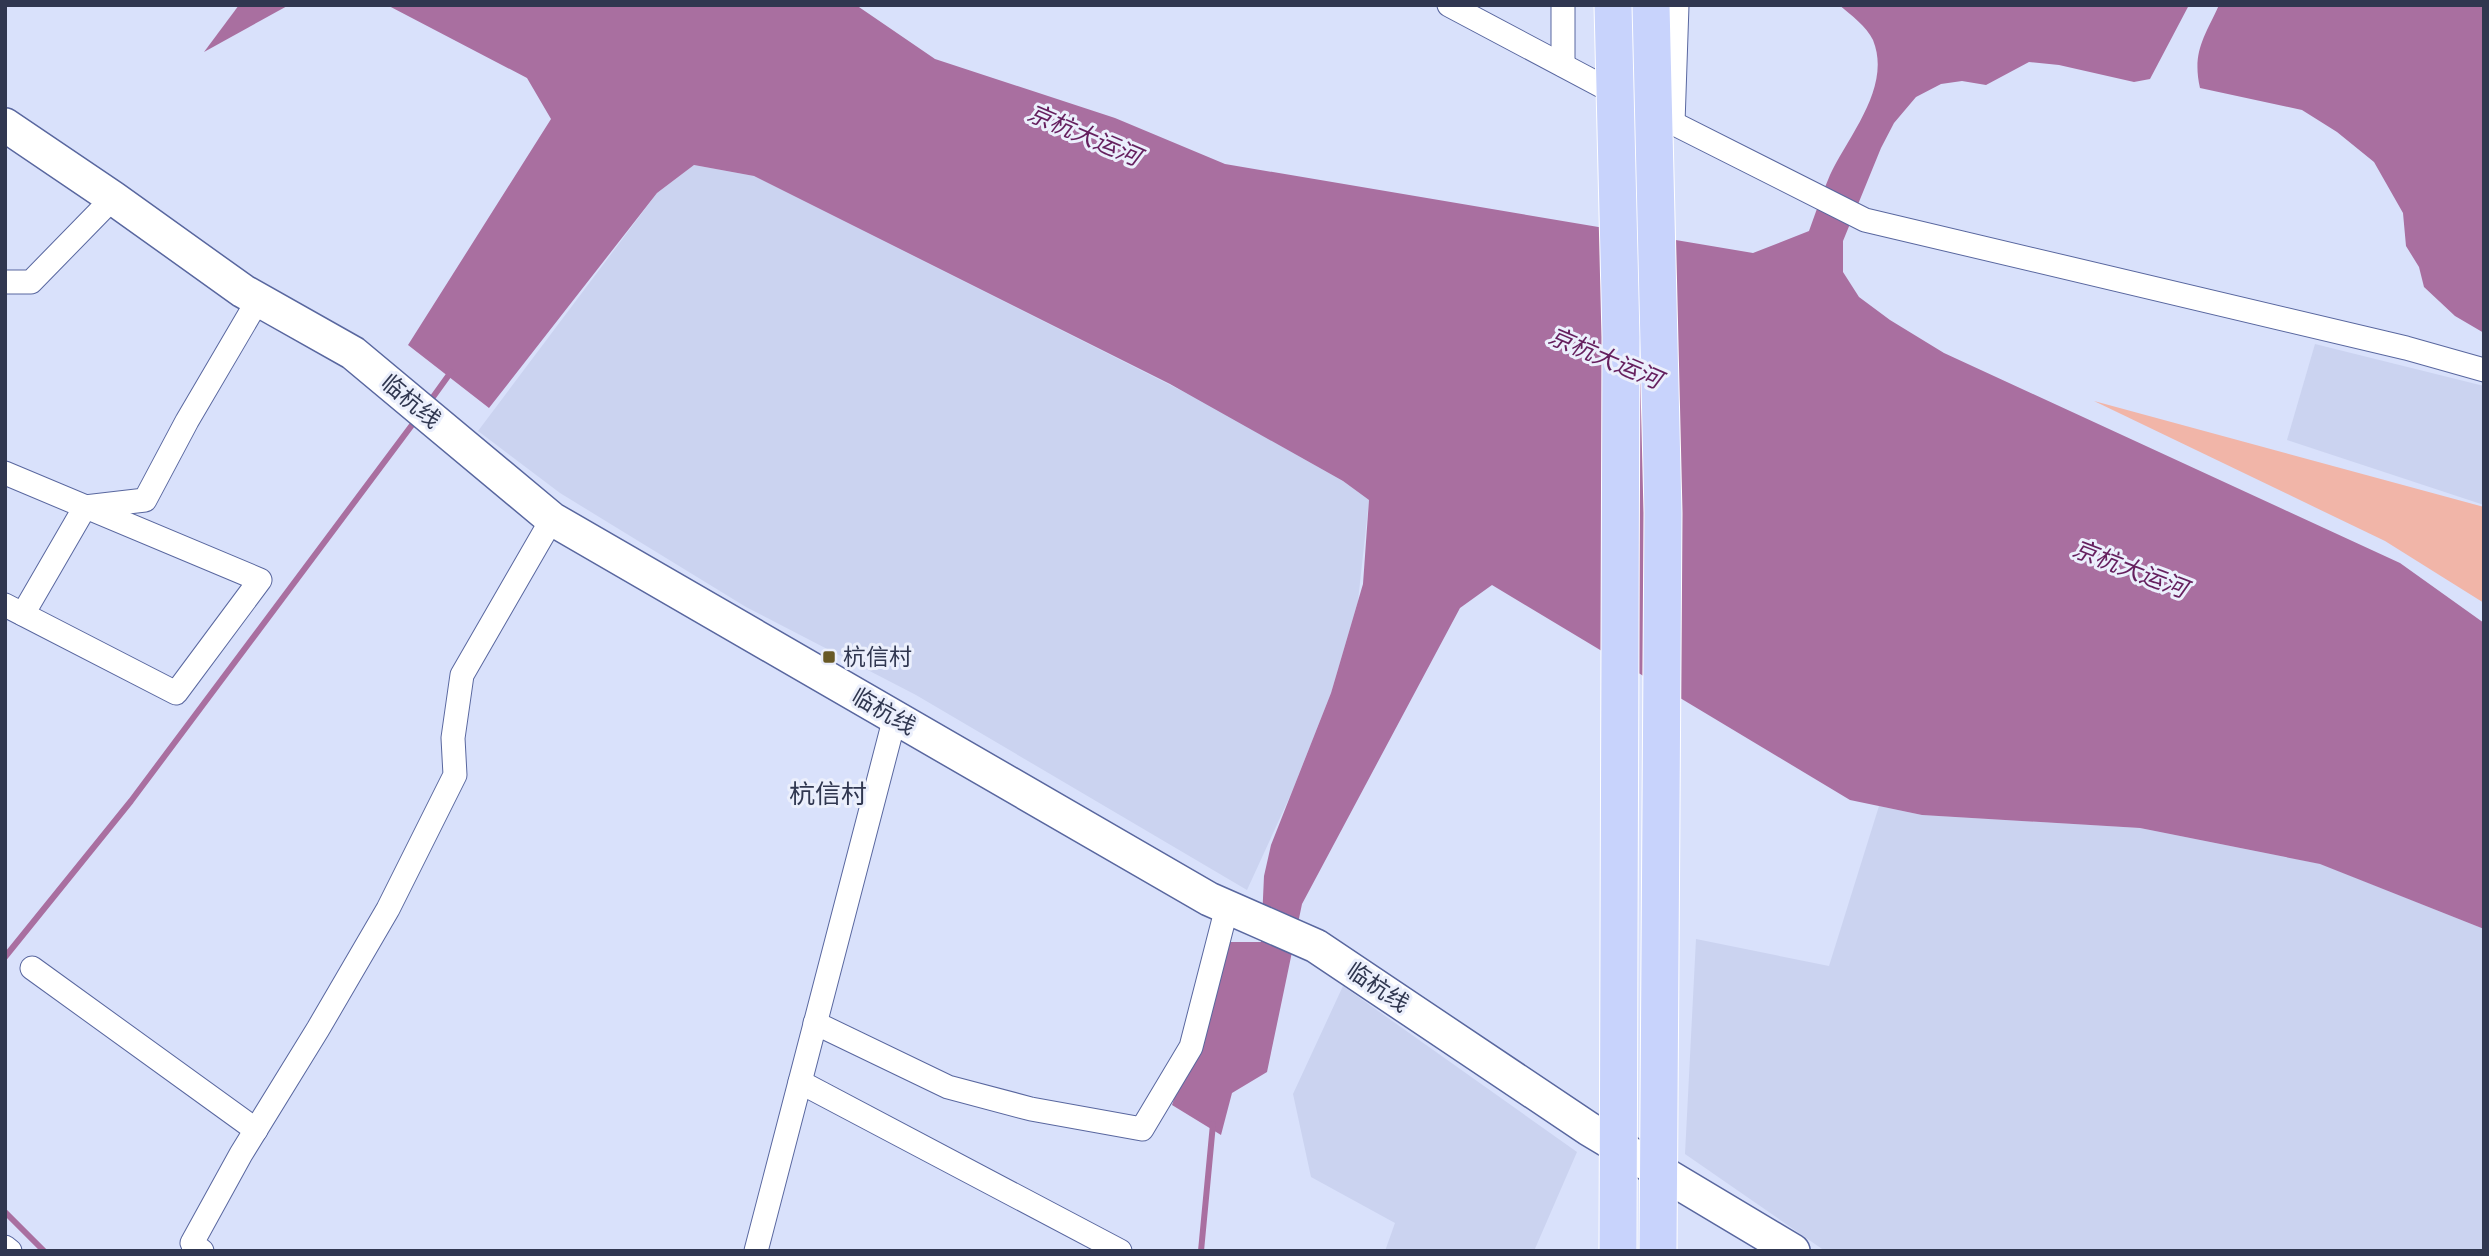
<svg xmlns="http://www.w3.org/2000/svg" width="2489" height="1256" font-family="'Roboto Condensed','Noto Sans SC',sans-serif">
<rect width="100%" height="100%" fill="#d9e1fb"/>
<!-- built -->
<g fill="#cbd3f0">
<polygon points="694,165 754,176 1200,400 1343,481 1369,500 1358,601 1331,693 1291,794 1247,890 916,695 746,607 560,493 478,431 657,193"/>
<polygon points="2315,344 2484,386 2484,505 2287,440"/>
<polygon points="1879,806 1922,815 2140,828 2321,864 2484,929 2484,1251 1825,1251 1685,1154 1696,939 1829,966"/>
<polygon points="1343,986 1577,1152 1534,1251 1385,1251 1395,1223 1311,1177 1293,1094"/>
</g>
<!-- green -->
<polygon fill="#f1b5a8" points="2094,401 2484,507 2484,603 2385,541"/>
<!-- water -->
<g fill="#a96fa0">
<polygon points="239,5 289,5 204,52"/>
<path d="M387,5H856L935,59L1115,118L1225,164L1753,253L1809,231C1816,212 1822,193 1830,175C1849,135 1892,87 1873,40C1867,27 1850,14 1839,5H2189L2150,79L2134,82L2059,65L2029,62L1986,85L1962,81L1941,84L1916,97L1894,123L1881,148L1843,241V272L1859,297L1890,320L1944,353L2400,563L2484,623V929L2320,864L2140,828L1922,815L1850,800L1492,585L1460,608L1302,904L1267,1072L1232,1093L1221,1135L1172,1105L1226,942H1261L1264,876L1271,845L1331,693L1363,584L1369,500L1343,481L1170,384L754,176L694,165L657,193L489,408L408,345L551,119L527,78Z"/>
<path d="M2219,5H2484V333L2455,316L2424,287L2419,267L2406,246L2403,213L2374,162L2337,132L2302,110L2200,88C2192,52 2204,38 2219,5Z"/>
</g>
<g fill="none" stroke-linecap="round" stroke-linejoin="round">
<!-- stream -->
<g stroke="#a96fa0" stroke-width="6">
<polyline points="433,397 451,372"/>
<polyline points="5,957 131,801 412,425"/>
<polyline points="5,1212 44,1251"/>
<polyline points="1201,1251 1213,1124"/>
</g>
<!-- street casing -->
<g stroke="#59679f" stroke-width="25">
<g id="street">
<polyline points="1449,5 1645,109 1865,220 2406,348 2484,370"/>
<polyline points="1563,65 1563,5"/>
<polyline points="1673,123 1677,5"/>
<polyline points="5,282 31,282 113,198"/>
<polyline points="5,473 260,580 176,693 5,605"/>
<polyline points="23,614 85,507 145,500 187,421 258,300"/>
<polyline points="32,968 256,1130"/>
<polyline points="815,1023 948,1087 1031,1109 1142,1129 1191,1047 1227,907"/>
<polyline points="800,1082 1120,1251"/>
<polyline points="5,1247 10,1251"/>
<polyline points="202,1251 192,1243 241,1154 318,1029 388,909 455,775 453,738 462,675 552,519"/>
<polyline points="756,1251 895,717"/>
</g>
</g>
<!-- secondary casing -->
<g stroke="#59679f" stroke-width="36">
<polyline id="secondary" points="5,125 113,198 243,291 353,353 552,519 1209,899 1316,946 1589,1129 1793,1251"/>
</g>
<!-- street -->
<use href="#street" stroke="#fff" stroke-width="23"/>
<!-- secondary -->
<use href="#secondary" stroke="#fff" stroke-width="33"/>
<!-- primary-bridge casing -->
<g stroke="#fff" stroke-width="39" stroke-linecap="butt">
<g id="primary-bridge">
<polyline points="1613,5 1621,337 1618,1251"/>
<polyline points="1651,5 1663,513 1658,1251"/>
</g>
</g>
<!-- primary-bridge -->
<use href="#primary-bridge" stroke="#c8d3fc" stroke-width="37"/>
</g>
<!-- markers -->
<rect fill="#685926" stroke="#ebeffc" stroke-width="2.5" x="822" y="650" width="14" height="14" rx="3.5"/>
<g text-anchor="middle" stroke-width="6" stroke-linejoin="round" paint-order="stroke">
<!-- street labels -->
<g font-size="23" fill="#303750" stroke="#ebeffc">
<text transform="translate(411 401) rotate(40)" y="8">临杭线</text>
<text transform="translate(884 711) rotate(30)" y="8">临杭线</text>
<text transform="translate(1378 987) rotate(34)" y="8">临杭线</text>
</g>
<!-- poi labels -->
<g font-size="23" fill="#303750" stroke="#ebeffc" text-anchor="start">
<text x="843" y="665">杭信村</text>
</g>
<!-- water labels -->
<g font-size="24" font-style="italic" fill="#651f5e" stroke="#ebeffc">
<text transform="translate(1084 135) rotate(23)" y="8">京杭大运河</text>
<text transform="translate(1605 358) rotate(23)" y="8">京杭大运河</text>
<text transform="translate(2130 569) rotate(21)" y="8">京杭大运河</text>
</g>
<!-- quarter labels -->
<g font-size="26" fill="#303750" stroke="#ebeffc">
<text x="828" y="803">杭信村</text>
</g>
</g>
<!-- border -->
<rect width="2489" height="1256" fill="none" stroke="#303750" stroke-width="14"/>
</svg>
